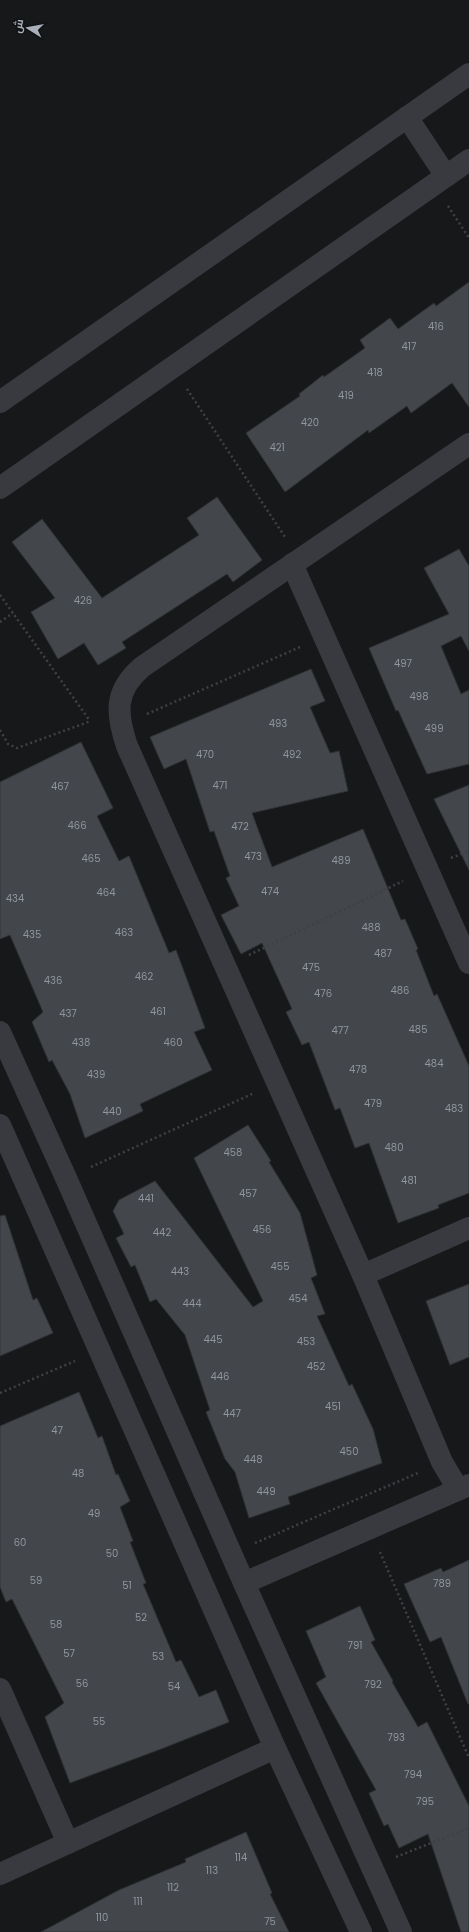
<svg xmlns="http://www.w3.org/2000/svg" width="469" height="1932" font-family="Poppins,Cairo,sans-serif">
<rect width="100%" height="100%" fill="#17181a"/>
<!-- building -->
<g fill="#43464a" stroke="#313236">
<polygon points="469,282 469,407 452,383 411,413 407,406 369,433 368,430 285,492 246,433 300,396 299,394 323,375 324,377 365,348 360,340 390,318 398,329 434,303 436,306"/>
<polygon points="217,497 262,560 233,582 227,574 122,642 126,648 98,665 84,643 58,659 31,612 55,598 12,542 42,519 102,598 199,535 187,518"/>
<polygon points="459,549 469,566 469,651 461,636 441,646 461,694 469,690 469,764 427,774 398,710 396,711 369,648 449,614 424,568"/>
<polygon points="311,669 325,701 310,707 330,753 339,751 348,791 252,813 272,867 363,829 401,920 405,919 418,949 416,950 434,996 437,994 469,1066 469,1193 438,1205 439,1208 398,1223 369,1143 355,1148 340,1108 335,1110 309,1042 302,1045 286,1012 292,1009 262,943 241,954 221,915 239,906 226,878 230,876 214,831 210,832 186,759 164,769 150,737"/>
<polygon points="81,742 113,808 97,816 119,861 129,856 169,953 176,950 205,1028 194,1032 212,1070 140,1104 143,1111 85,1138 70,1094 52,1060 49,1062 32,1022 43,1012 10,935 0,939 0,782"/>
<polygon points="469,785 469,870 434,799"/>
<polygon points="248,1125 271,1161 269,1162 300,1213 317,1275 311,1278 325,1314 317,1316 349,1386 352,1384 373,1429 382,1463 288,1497 290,1504 249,1518 235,1472 225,1459 206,1412 210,1410 185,1335 156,1299 150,1302 135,1265 131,1267 116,1238 124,1234 113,1211 119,1200 155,1181 253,1307 263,1301 194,1158"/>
<polygon points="5,1215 33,1300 37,1298 53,1333 0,1356 0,1216"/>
<polygon points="469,1284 469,1357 450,1365 426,1301"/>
<polygon points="79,1392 98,1438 102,1436 116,1475 118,1474 130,1501 120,1507 133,1541 130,1542 146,1583 143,1584 176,1662 181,1660 199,1697 216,1690 229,1722 161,1749 70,1783 45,1717 64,1703 12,1599 6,1602 0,1587 0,1426"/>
<polygon points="469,1560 469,1703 468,1704 441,1637 430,1642 404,1584 441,1568 443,1572"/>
<polygon points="360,1606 375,1640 371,1642 393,1681 392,1682 418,1727 427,1722 469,1806 469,1932 461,1932 428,1834 399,1848 388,1824 384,1826 369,1793 376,1790 316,1683 326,1677 306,1631"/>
<polygon points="246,1832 272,1893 270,1894 289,1932 41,1932 119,1890 186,1862 185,1859"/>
</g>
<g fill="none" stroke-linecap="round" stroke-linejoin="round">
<!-- path -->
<g stroke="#3e4146" stroke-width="2.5" stroke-dasharray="2 3" stroke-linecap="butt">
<polyline points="448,206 469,238"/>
<polyline points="187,389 285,537"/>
<polyline points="0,595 90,721"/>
<polyline points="0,622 13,613"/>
<polyline points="147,714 300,647"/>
<polyline points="0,730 8,744 17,748 91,721"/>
<polyline points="451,858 469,851"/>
<polyline points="249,955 403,881"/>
<polyline points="91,1167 252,1094"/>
<polyline points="0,1393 75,1361"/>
<polyline points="255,1543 418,1473"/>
<polyline points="380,1552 469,1758"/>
<polyline points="396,1857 469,1828"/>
</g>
<!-- minor -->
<g stroke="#383a3f" stroke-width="22">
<polyline points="292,564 469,963"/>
<polyline points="0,1032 66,1178 244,1583 401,1932"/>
<polyline points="0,1125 275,1748 361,1932"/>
<polyline points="363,1275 469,1228"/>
<path d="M458,1489L442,1462L363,1275L127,746C116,713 114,691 142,667L469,444"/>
<polyline points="244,1583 469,1485"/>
<polyline points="0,1689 68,1843"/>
<polyline points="0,1874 275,1748"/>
</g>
<!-- tertiary -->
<g stroke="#383a3f" stroke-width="22">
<polyline points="407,117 446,176"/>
<polyline points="0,402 469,74"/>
<polyline points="0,488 469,160"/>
</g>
</g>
<g text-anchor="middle" stroke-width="3" stroke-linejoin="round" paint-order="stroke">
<!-- number labels -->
<g font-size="10" fill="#90969e">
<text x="436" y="330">416</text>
<text x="409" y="350">417</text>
<text x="375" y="376">418</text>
<text x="346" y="399">419</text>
<text x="310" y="426">420</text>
<text x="277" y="451">421</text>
<text x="83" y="604">426</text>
<text x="403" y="667">497</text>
<text x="419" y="700">498</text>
<text x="278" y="727">493</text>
<text x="434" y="732">499</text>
<text x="205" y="758">470</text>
<text x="292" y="758">492</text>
<text x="220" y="789">471</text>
<text x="60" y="790">467</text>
<text x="77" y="829">466</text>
<text x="240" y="830">472</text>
<text x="253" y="860">473</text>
<text x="91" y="862">465</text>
<text x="341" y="864">489</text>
<text x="270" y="895">474</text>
<text x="106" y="896">464</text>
<text x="15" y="902">434</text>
<text x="371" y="931">488</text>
<text x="124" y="936">463</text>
<text x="32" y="938">435</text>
<text x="383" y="957">487</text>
<text x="311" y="971">475</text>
<text x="144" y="980">462</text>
<text x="53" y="984">436</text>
<text x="400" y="994">486</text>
<text x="323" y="997">476</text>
<text x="158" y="1015">461</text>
<text x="68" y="1017">437</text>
<text x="418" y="1033">485</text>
<text x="340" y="1034">477</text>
<text x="81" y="1046">438</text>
<text x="173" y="1046">460</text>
<text x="434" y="1067">484</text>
<text x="358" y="1073">478</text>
<text x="96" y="1078">439</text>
<text x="373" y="1107">479</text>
<text x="454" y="1112">483</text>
<text x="112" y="1115">440</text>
<text x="394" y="1151">480</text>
<text x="233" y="1156">458</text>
<text x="409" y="1184">481</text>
<text x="248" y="1197">457</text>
<text x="146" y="1202">441</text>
<text x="262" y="1233">456</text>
<text x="162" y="1236">442</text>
<text x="280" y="1270">455</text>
<text x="180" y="1275">443</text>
<text x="298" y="1302">454</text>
<text x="192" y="1307">444</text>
<text x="213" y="1343">445</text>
<text x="306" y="1345">453</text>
<text x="316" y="1370">452</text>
<text x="220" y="1380">446</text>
<text x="333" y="1410">451</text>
<text x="232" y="1417">447</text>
<text x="57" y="1434">47</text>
<text x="349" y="1455">450</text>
<text x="253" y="1463">448</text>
<text x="78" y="1477">48</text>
<text x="266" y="1495">449</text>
<text x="94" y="1517">49</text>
<text x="20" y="1546">60</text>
<text x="112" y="1557">50</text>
<text x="36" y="1584">59</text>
<text x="442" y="1587">789</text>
<text x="127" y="1589">51</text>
<text x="141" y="1621">52</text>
<text x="56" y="1628">58</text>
<text x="355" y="1649">791</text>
<text x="69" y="1657">57</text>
<text x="158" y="1660">53</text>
<text x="82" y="1687">56</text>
<text x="373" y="1688">792</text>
<text x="174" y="1690">54</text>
<text x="99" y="1725">55</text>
<text x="396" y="1741">793</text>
<text x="413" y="1778">794</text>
<text x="425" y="1805">795</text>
<text x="241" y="1861">114</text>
<text x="212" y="1874">113</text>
<text x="173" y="1891">112</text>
<text x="138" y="1905">111</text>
<text x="102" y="1921">110</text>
<text x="270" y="1925">75</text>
</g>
</g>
<!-- north arrow -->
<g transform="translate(28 28) rotate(281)" stroke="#121315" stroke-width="3" paint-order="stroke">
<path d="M0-3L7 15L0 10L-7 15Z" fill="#a9b0ba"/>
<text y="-6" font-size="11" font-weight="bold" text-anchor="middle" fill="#a9b0ba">ش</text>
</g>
</svg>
